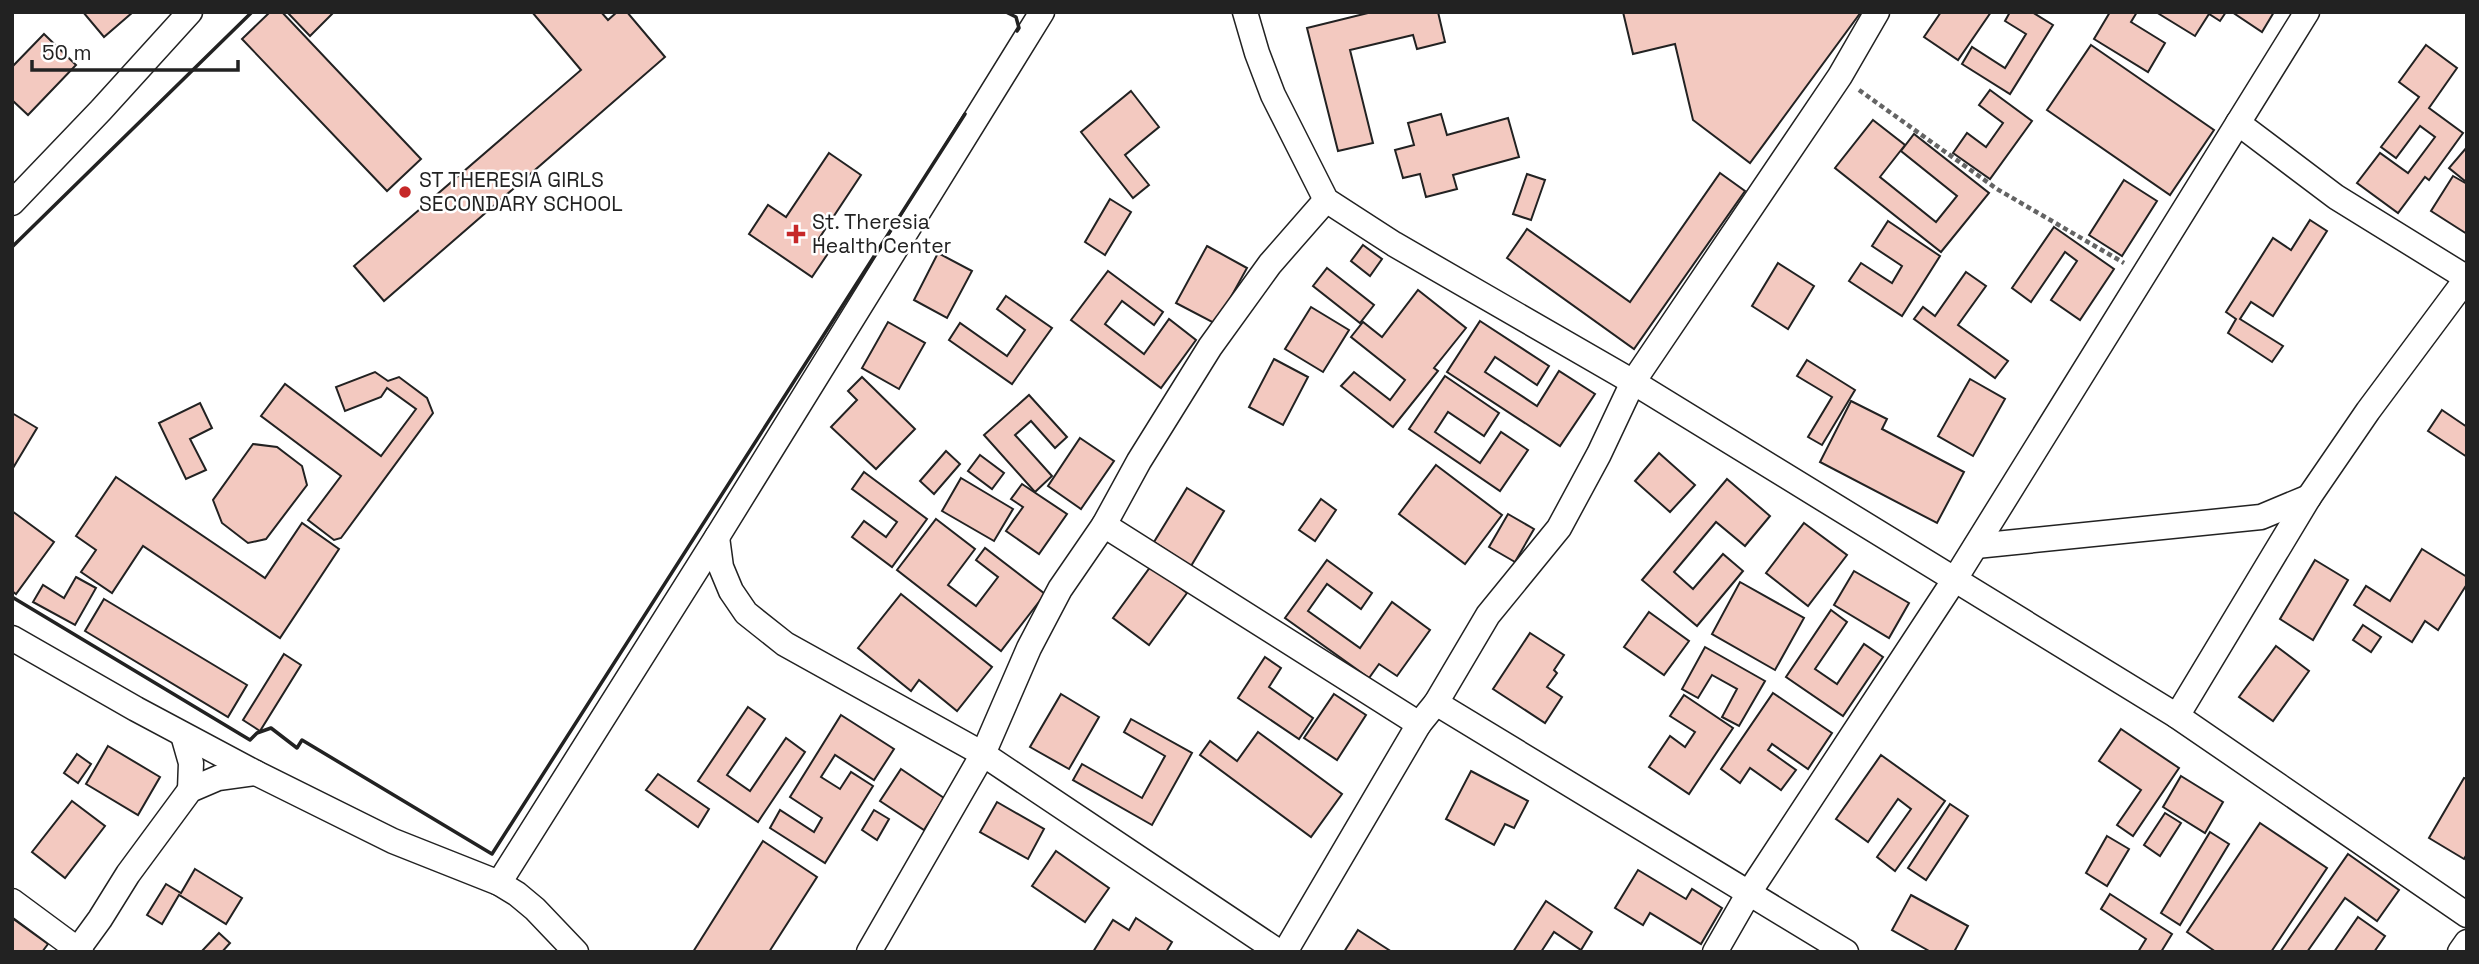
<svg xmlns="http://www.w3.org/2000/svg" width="2479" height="964" font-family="'Space Grotesk',sans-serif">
<rect width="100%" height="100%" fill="#fff"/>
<!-- building -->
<g fill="#f3c9c0" stroke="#222" stroke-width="2">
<polygon points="83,12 133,12 104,37"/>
<polygon points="270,12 282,12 421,159 387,191 242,39"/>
<polygon points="287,12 334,12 310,36"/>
<polygon points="532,12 601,12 608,20 617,12 627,12 665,57 384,301 354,266 581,70"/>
<polygon points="1372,12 1438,12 1445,42 1417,49 1413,35 1350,50 1373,143 1338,151 1307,28"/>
<polygon points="1623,12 1861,12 1750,163 1693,120 1675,44 1633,54"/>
<polygon points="1941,12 1991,12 1958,60 1924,37"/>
<polygon points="2010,12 2032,12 2053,25 2010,94 1962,64 1972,47 2005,68 2026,34 2005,21"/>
<polygon points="2110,12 2137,12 2131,22 2165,43 2148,72 2094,39"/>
<polygon points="2156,12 2226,12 2220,21 2209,14 2195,36"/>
<polygon points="2232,12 2274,12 2262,32"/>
<polygon points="44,34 76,65 28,115 12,100 12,67"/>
<polygon points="2091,45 2214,130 2170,195 2047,110"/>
<polygon points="2426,45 2457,68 2429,108 2463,133 2429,180 2425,177 2398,213 2357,183 2380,153 2408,173 2435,137 2420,126 2396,158 2381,147 2419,97 2399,82"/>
<polygon points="1990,90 2032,121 1990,179 1953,153 1967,133 1986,147 2003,123 1979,105"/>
<polygon points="1131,91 1159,127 1125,155 1149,185 1133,198 1081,132"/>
<polygon points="1441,114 1447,135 1508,118 1519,157 1453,175 1457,189 1426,197 1420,174 1403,178 1395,150 1414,145 1408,123"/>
<polygon points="1873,120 1905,145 1880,177 1936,222 1957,196 1901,151 1914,134 1989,193 1941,252 1835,168"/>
<polygon points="2467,147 2467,178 2465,181 2449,168"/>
<polygon points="829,153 861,175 818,240 831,249 812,277 749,234 768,205 786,217"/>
<polygon points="1720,173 1745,191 1634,349 1507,258 1527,229 1630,302"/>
<polygon points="1527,174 1545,180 1531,220 1513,214"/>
<polygon points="2453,176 2467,184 2467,234 2431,211"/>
<polygon points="2124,180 2157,201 2122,256 2089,235"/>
<polygon points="1110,199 1131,212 1105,255 1085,242"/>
<polygon points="2310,220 2327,231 2273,316 2251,302 2240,319 2283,346 2272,362 2228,333 2236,319 2226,312 2273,238 2291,250"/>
<polygon points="1888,221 1940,256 1902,316 1849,281 1861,263 1892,283 1902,266 1872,246"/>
<polygon points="2054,227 2114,269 2080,320 2051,300 2077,261 2065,252 2031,302 2012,288"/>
<polygon points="1363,245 1382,259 1370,276 1351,261"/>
<polygon points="1207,246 1247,268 1216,324 1176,303"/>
<polygon points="938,253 972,271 947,318 914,300"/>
<polygon points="1778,263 1814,286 1788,329 1752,306"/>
<polygon points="1327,268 1374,305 1360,323 1313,286"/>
<polygon points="1108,271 1163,312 1154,325 1122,301 1105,324 1144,354 1169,319 1196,340 1161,388 1071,320"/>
<polygon points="1966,272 1986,286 1958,325 2008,361 1995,378 1914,319 1923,307 1935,316"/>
<polygon points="1418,290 1466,328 1434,368 1438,371 1393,427 1341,386 1354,372 1390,400 1405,380 1351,337 1363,322 1382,337"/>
<polygon points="1006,296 1052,328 1012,384 949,340 960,323 1007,356 1025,330 997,309"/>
<polygon points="1311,307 1349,330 1323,372 1285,349"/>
<polygon points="1480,321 1549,366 1537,385 1495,357 1485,372 1537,406 1559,371 1595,394 1560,446 1447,372"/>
<polygon points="888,322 925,343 899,389 862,368"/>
<polygon points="1274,359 1308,377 1283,425 1249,407"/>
<polygon points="1807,360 1855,390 1822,445 1808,437 1832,397 1797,376"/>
<polygon points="375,372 388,381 399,377 427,398 433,413 341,538 334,540 308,520 341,476 261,416 285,384 381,456 416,409 387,388 381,397 345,411 336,387"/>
<polygon points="1445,376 1499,413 1484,436 1448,412 1435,432 1480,463 1501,432 1528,450 1500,491 1409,429"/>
<polygon points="862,377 915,429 876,469 831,427 857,400 848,391"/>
<polygon points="1970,379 2005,399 1973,456 1938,436"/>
<polygon points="1029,395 1067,437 1055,448 1031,421 1015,435 1052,476 1035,492 984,435"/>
<polygon points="1851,401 1887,419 1882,429 1964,472 1937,523 1820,462"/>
<polygon points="200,403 212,428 190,439 206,470 186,479 159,423"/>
<polygon points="2442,410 2467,427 2467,457 2428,431"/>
<polygon points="12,413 37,428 13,468 12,468"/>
<polygon points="1080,438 1114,461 1081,509 1048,486"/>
<polygon points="253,444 277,447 302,466 307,485 266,539 248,543 222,523 213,500"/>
<polygon points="946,451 960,464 934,494 920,481"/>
<polygon points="1659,453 1695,485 1670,512 1635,481"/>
<polygon points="980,455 1004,473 992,489 968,471"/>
<polygon points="1436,465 1502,515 1465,564 1399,514"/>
<polygon points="864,472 927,519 892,567 852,537 864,521 886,537 897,522 852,489"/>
<polygon points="116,477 265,578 302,523 339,549 280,638 143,546 112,593 81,572 96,550 76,536"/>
<polygon points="961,478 1013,509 994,541 942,511"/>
<polygon points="1727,479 1770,516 1745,546 1716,522 1674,572 1693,589 1723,554 1743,571 1697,626 1642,580"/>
<polygon points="1022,484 1067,514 1039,554 1006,531 1023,507 1011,499"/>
<polygon points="1187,488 1224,511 1191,566 1154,542"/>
<polygon points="1321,499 1336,510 1315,541 1299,530"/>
<polygon points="12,511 54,542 16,594 12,591"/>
<polygon points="1508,514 1534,529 1515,562 1489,547"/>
<polygon points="936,519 975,549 948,585 976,606 998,577 976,560 985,548 1045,594 1001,651 897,570"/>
<polygon points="1804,523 1847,555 1808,606 1766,573"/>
<polygon points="2422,549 2467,577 2467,584 2438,630 2425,621 2412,642 2354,605 2366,586 2390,601"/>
<polygon points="1327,560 1372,593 1361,609 1327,584 1308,611 1360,648 1392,602 1430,630 1397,676 1379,664 1369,678 1285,618"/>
<polygon points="2315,560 2348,580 2313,640 2280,619"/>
<polygon points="1151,566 1187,593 1149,645 1113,618"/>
<polygon points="1854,571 1909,603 1889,638 1834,605"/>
<polygon points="76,577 96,588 75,625 33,602 43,585 64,598"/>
<polygon points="1740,582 1804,618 1775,670 1712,634"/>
<polygon points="901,594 992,667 957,711 919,680 911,691 858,648"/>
<polygon points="104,599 247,685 228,717 85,631"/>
<polygon points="1831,610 1847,622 1815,669 1837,684 1864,644 1883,657 1843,716 1786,677"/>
<polygon points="1649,612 1689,641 1664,675 1624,647"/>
<polygon points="2363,625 2381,637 2371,652 2353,640"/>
<polygon points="1530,633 1564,655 1554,670 1557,673 1547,687 1562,697 1545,723 1493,689"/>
<polygon points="2276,646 2309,671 2273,721 2239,697"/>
<polygon points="1705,647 1765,681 1739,726 1722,717 1737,689 1712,675 1698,698 1682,689"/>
<polygon points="284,654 301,665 260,731 243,720"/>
<polygon points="1265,657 1281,668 1269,687 1313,718 1299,739 1238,698"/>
<polygon points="1773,693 1832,733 1808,769 1772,744 1768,750 1796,770 1781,790 1750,768 1740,783 1721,769"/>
<polygon points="1061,694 1099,717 1069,769 1030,747"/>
<polygon points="1334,694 1366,715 1337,760 1304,738"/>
<polygon points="1684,695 1733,728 1689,794 1649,767 1670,736 1685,747 1695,732 1670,716"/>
<polygon points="748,707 765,719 727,775 750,791 786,738 805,752 758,822 698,781"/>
<polygon points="841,715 894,749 874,780 835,755 821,777 840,789 851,772 873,786 825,863 770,828 780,810 814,832 822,818 790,797"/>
<polygon points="1131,719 1192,753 1152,825 1073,780 1082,764 1142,798 1165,756 1124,732"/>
<polygon points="2121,729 2179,768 2133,836 2117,825 2141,790 2099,761"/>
<polygon points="1258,732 1342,794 1311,837 1200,755 1210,741 1237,761"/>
<polygon points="108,746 160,777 138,815 86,784"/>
<polygon points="77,754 91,764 78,783 64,773"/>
<polygon points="1881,755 1945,801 1895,871 1877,857 1911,809 1898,799 1868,842 1836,819"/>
<polygon points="901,769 944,798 924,830 880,801"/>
<polygon points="1471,771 1528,801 1514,828 1505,824 1494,845 1446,819"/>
<polygon points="658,774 709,809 698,827 646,790"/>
<polygon points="2181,776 2223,802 2205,833 2163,807"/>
<polygon points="2464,778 2467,779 2467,854 2464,859 2429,838"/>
<polygon points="72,801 105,826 65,878 32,852"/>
<polygon points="997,802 1044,829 1028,859 980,832"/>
<polygon points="1950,804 1968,816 1926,880 1908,868"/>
<polygon points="874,810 889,819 877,840 862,830"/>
<polygon points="2165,813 2181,823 2160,856 2144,845"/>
<polygon points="2260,823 2327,868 2271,952 2216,952 2187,932"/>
<polygon points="2210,832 2229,844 2180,925 2161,913"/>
<polygon points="2107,836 2129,849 2107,886 2086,873"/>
<polygon points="763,841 817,877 769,952 693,952"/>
<polygon points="1056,851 1109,888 1085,922 1032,886"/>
<polygon points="2348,854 2399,890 2377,921 2345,898 2307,952 2280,952"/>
<polygon points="195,869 242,898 226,924 179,895 162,924 147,915 166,884 181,893"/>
<polygon points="1638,870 1686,899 1692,889 1722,908 1701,944 1650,913 1643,925 1615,908"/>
<polygon points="2110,894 2172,934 2161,952 2138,952 2146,939 2101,909"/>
<polygon points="1911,895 1968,926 1954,952 1931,952 1892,930"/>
<polygon points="1546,901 1592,932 1581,950 1554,932 1541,952 1513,952"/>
<polygon points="2358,917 2385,936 2374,952 2334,952"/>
<polygon points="12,918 48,944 42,952 12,952"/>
<polygon points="1136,918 1172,942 1166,952 1093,952 1113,920 1129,930"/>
<polygon points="1358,930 1392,952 1344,952"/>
<polygon points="219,933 230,943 222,952 201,952"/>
</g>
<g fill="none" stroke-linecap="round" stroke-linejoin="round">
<!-- street casing -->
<g stroke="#222" stroke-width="27">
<g id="street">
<polyline points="1245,12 1257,53 1273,95 1326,200 1394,244 1633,382 2177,716 2467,915"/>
<polyline points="2238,123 2336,197 2467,278"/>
<polyline points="12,203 101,110 190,12"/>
<polyline points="1104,525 1419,724"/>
<polyline points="717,537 721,567 731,591 746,613 785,644 983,754 1279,952"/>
<polyline points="1976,546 2261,517 2309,497"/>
<polyline points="12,638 136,709 256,773 393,841 499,883 517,894 535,909 576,952"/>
<polyline points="1436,703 1846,952"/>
<polyline points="2177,716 2309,497 2368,411 2467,278"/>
<polyline points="183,735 191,763 190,790"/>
<polyline points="499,883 717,537 1042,12"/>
<polyline points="12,901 81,952"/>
<polyline points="76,952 100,919 128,874 190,790 218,778 256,773"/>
<polyline points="869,952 983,754 1029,648 1060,589 1104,525 1139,461 1210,347 1270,264 1326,200"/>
<polyline points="1285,952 1419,724 1436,703 1488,615 1559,528 1599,454 1633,382 1840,76 1877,12"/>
<polyline points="1715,952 1750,891 1955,579 2307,12"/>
<polyline points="2460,952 2467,942"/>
</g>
</g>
<!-- path -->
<polyline stroke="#646464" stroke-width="4.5" stroke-dasharray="5 3.5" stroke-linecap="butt" points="1859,90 1997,189 2124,263"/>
<!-- street -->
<use href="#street" stroke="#fff" stroke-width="24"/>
<!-- wall -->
<g stroke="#222" stroke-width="3.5">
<polyline points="1006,12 1016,17 1019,28 1017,31"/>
<polyline points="12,247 252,12"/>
<polyline points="12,597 250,740 257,733 271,728 297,748 302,740 492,854 965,114"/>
</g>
</g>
<!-- markers -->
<g fill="#c62828" stroke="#fff" stroke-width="2.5">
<circle cx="405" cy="192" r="7"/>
<path d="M792.5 223.5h7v7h7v7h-7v7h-7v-7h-7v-7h7z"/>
</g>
<g text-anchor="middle" stroke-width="5" stroke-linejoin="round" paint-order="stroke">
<!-- poi labels -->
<g font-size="21" fill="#222" stroke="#fff" text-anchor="start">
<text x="419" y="187">ST THERESIA GIRLS<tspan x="419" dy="24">SECONDARY SCHOOL</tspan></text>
<text x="812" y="229">St. Theresia<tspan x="812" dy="24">Health Center</tspan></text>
</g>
</g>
<!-- border -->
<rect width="2479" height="964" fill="none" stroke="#222222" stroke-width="28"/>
<!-- scale -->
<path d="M32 60v10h206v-10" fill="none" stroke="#222222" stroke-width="3.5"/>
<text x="42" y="60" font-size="21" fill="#222222" stroke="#ffffff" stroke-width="5" paint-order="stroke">50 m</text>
</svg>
